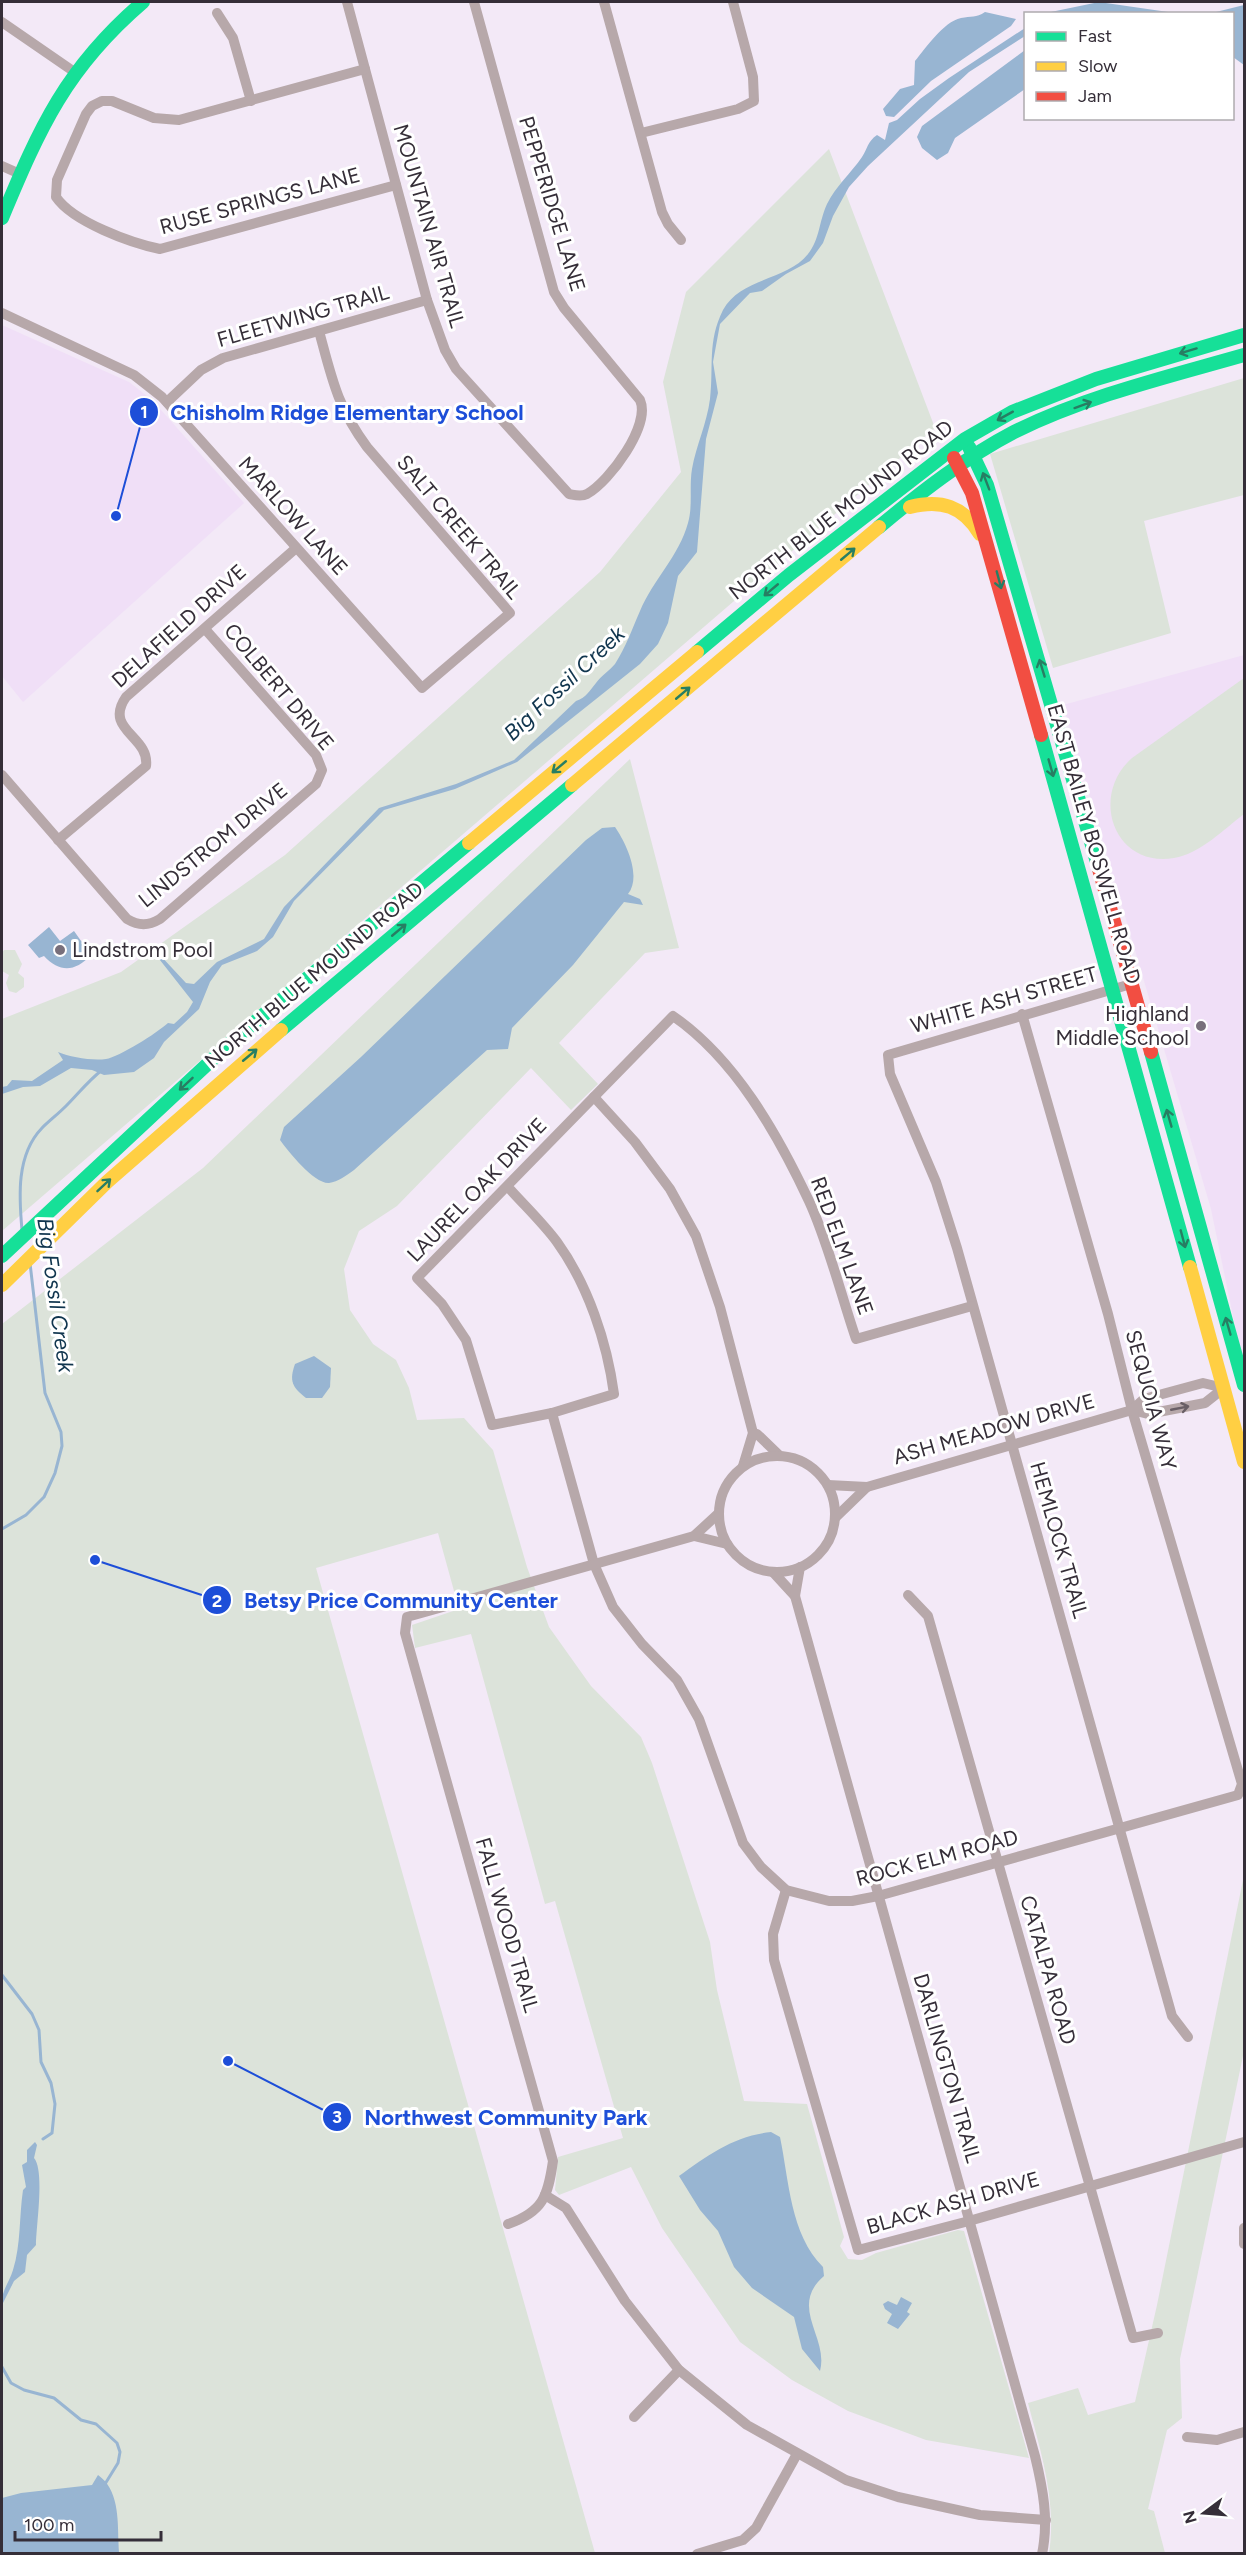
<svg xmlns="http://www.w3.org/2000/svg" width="1246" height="2555" font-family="Figtree,sans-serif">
<rect width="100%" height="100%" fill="#f3e9f7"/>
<!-- built -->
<g fill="#f0dff7">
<polygon points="2,325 129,382 152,400 244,503 23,702 2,676"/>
<polygon points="1244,655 1244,1357 1241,1355 1211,1209 1063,705"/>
</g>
<!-- green -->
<g fill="#dce3da">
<polygon points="829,149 935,428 2,1231 2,1019 121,972 285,855 600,572 681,472 663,382 686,292"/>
<polygon points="1244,378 1244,495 1144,521 1171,633 1053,668 990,454"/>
<path d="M1244,678V814C1224,829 1200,854 1174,858C1114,868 1089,796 1132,758Z"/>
<polygon points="630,759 679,948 645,953 559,1043 598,1084 571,1110 531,1068 397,1206 359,1231 344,1269 350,1310 373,1344 396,1360 409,1388 417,1420 464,1418 493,1450 527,1567 549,1627 591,1686 641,1737 652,1763 710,1942 717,1990 744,2101 807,2104 844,2237 840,2246 848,2259 862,2260 876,2253 958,2230 964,2231 1029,2458 926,2440 848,2411 792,2380 740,2342 662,2228 631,2167 559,2195 555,2190 558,2157 623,2138 555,1901 545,1904 471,1634 415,1648 412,1625 459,1609 438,1533 316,1568 595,2553 2,2554 2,1324 203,1168"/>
<polygon points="4,950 15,950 22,964 18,973 24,978 24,987 16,993 9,991 6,983 9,975 2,971 2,953"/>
<path d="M1244,1875V2051L1180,2359L1182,2418L1167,2430L1148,2509L1154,2511L1165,2553H1049C1057,2502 1041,2453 1028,2403L1078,2388L1088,2415L1135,2402L1157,2305Z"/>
</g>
<!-- water -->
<g fill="#98b5d2">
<polygon points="1099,2 1175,13 1046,13"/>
<polygon points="1244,5 1244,65 1233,57 1232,14 1212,13"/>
<path d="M985,12L1016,19L1011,26L931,81L894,117L886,116L883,109L900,89L914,85L915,61C926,48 943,22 961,18C971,16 976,18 985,12Z"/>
<path d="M1025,28V36L969,72L868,166L849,187L833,216L823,243L810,261L786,274L762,291L750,293L720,324L713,362L718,393L706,439L697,552L678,576L668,623L658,644L640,664L517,762L455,789L384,810L294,901L273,937L257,951L222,965L210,982L199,1009L164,1042L154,1058L134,1072L104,1075L92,1070L71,1068L40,1086L23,1087L2,1094V1087L7,1086L12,1080L32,1081L63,1060L58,1052C70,1057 92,1061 106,1059C119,1057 157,1033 168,1023L174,1024L187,1012L193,1002L156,955L159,954L186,983L194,984L217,962L264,939L284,907L379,808L456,784L514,760L576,701C587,697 589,691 596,683C601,676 609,671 615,664C626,647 632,629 640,611C653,580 679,556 688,523C693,506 689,487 692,469C696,446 707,423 710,399C714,366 707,342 723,310C740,278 788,280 808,254C820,239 819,221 827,204C836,186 851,173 862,157C868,148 867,142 877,135L885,140L889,123L897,120L920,99L949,78Z"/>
<polygon points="1025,50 1025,89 955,138 948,153 937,160 922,148 917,137 922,126"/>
<path d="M615,827C626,843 642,876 628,894L640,899L643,905L624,902L573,965L512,1028L508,1049L487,1050L354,1170C347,1175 338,1182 329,1183C314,1184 288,1151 280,1140L284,1127L361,1057L586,840L602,828Z"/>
<path d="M49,927L60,941L74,931L91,955C75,972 60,973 44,956L39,958L28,945Z"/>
<path d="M314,1356L331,1368L330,1387L322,1398H306C292,1387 289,1381 295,1364Z"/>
<path d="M771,2132L780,2137C789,2180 790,2234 823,2267L824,2276C788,2307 829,2337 820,2371L802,2349L794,2317L752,2288L734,2267L718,2231L700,2210L679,2176C708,2155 734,2136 771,2132Z"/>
<path d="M35,2142L37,2145L34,2158C45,2171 36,2226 36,2245L27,2255L25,2272L14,2281L2,2305C1,2291 9,2283 13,2270C21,2244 19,2217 23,2190L26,2187L22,2165L27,2162V2150Z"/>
<polygon points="901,2297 912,2303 907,2312 910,2314 898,2329 887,2323 892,2314 885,2309 883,2304 888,2301 897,2305"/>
<path d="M98,2475C122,2492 117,2528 119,2553H2V2498L21,2493L92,2485Z"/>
</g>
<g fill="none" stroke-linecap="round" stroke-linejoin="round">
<!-- stream -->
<g stroke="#98b5d2" stroke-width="3">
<path d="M22,1230C19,1197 16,1155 42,1128C49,1121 58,1114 66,1106C78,1094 88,1081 102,1070"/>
<polyline points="2,1529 26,1515 44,1497 55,1473 62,1446 61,1432 45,1393 30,1263"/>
<polyline points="2,1975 32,2014 39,2030 41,2062 51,2083 55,2104 52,2133 43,2139"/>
<polyline points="2,2367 11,2383 24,2390 54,2398 81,2420 96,2424 117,2443 120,2452 118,2463 105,2484"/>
</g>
<!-- street -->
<g stroke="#b7a8aa" stroke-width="10">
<path d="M347,2L427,300L445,350L456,369L569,494C575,495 581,497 587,494C610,481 651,425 640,400L564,308L554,292L474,2"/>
<polyline points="604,2 662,212 668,224 681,240"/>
<polyline points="217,13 233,38 251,101"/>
<polyline points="2,22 73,71"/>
<path d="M365,69L179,120L154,118L112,101H102L92,106L86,114L57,180L56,197C73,222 131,243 160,249L396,185"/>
<polyline points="641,133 738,109 754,101 753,77 733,2"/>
<polyline points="2,166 20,174"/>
<path d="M2,313L134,375L162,397L422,688L510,613L367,447C337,406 332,379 319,331"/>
<polyline points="167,402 201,370 223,358 427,300"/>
<path d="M2,775L127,919C139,926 148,926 160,919L316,784L322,770L316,755L205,629"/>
<path d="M58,840L146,766C150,736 103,730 126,697L295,549"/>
<polyline points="1131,984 888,1055 890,1074 936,1182 957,1248 1172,2016 1188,2037"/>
<polyline points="594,1097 635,1142 670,1189 696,1236 720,1307 753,1433 743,1466"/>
<path d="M508,1187C524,1205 543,1223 557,1242C588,1285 607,1342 614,1394L552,1413L492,1425L466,1340L442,1304L417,1278L673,1016C735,1059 777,1133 809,1201C828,1242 841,1295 856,1339L972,1306"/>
<polyline points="1132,1410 1148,1414 1205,1403 1224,1388"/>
<polyline points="552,1413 594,1564 613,1607 642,1644 677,1680 699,1719 743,1843 761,1867 786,1890 829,1901 852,1901 878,1896 1238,1795 1242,1784 1132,1410 1108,1314 1022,1014"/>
<polyline points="753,1433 757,1434 779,1455"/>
<circle cx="777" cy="1514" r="58"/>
<polyline points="828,1485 867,1487 1132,1410 1144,1399 1203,1383 1224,1388"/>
<polyline points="835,1518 867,1487"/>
<polyline points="694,1536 727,1544"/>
<path d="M773,1572L795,1596L1035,2456C1043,2489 1049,2520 1042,2554"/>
<polyline points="908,1595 928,1616 1133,2338 1158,2333"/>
<polyline points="795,1596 800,1567"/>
<polyline points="786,1890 773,1934 774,1960 858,2250 969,2221 1244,2142"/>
<polyline points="545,2195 566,2208 625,2301 679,2370 747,2425 846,2480 898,2497 980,2515 1046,2520"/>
<path d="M508,2224C543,2212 548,2196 553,2161L405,1633L407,1617L694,1536L719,1513"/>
<polyline points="1244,2228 1244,2244"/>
<polyline points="634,2417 679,2370"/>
<polyline points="1187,2437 1217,2440 1244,2432"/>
<polyline points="697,2554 743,2540 756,2528 797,2454"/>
</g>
<!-- fast -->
<g stroke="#16e098" stroke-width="14">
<path d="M2,218C40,127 66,68 143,2"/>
<polyline points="969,447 987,485 1099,869"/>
<path d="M879,527C921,492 966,457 1014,432C1087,396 1167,377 1244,355"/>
<polyline points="697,652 789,575 965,439 1012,412 1096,379 1244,335"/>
<polyline points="1041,735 1190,1267"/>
<polyline points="281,1030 572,785"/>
<polyline points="1151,1052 1244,1385"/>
<polyline points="2,1256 230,1043 469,843"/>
</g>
<!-- slow -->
<g stroke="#ffcf43" stroke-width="14">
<path d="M910,507C941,499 963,506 980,534"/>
<polyline points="572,785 879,527"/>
<polyline points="469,843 697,652"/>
<polyline points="1190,1267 1244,1462"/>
<polyline points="2,1285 107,1182 281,1030"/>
</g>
<!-- jam -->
<g stroke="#f24e42" stroke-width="14">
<polyline points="954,458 972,493 1041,735"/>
<polyline points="1099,869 1151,1052"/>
</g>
</g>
<!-- one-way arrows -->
<defs><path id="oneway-shaft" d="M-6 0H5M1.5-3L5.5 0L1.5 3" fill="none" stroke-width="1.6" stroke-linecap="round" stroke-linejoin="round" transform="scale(1.5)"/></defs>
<g stroke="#277e63">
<use href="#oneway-shaft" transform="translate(1188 351) rotate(163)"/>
<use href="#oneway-shaft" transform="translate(1083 405) rotate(-20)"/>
<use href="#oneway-shaft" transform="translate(1005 416) rotate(151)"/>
<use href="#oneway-shaft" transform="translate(986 481) rotate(-111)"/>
<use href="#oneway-shaft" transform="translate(848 554) rotate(-40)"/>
<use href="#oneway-shaft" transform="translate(999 580) rotate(75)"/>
<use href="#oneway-shaft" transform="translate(771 590) rotate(140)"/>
<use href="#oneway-shaft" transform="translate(1042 668) rotate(-107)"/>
<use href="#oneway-shaft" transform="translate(683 693) rotate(-40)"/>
<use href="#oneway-shaft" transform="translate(559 767) rotate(140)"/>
<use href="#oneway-shaft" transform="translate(1051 768) rotate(74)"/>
<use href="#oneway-shaft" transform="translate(399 930) rotate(-40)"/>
<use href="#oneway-shaft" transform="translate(250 1055) rotate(-40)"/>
<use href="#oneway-shaft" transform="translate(186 1084) rotate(137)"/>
<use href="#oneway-shaft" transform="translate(1169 1118) rotate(-106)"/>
<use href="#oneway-shaft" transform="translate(104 1185) rotate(-43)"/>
<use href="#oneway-shaft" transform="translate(1183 1239) rotate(75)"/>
<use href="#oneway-shaft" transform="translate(1228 1326) rotate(-106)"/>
</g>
<use stroke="#695f66" href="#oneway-shaft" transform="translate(1180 1408) rotate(-11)"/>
<!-- markers -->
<g fill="#786f7b" stroke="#fff" stroke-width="2">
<circle cx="60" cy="950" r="6"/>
<circle cx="1201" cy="1026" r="6"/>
</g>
<g text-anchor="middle" stroke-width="6" stroke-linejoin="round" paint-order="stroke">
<!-- street labels -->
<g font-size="21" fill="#352e38" stroke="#fff">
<text transform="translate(260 201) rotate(-15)" y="7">RUSE SPRINGS LANE</text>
<text transform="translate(552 204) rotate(73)" y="7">PEPPERIDGE LANE</text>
<text transform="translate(429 226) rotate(74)" y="7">MOUNTAIN AIR TRAIL</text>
<text transform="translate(303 316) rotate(-16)" y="7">FLEETWING TRAIL</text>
<text transform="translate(841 510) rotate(-38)" y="7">NORTH BLUE MOUND ROAD</text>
<text transform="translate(293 516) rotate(48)" y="7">MARLOW LANE</text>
<text transform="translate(459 527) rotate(50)" y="7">SALT CREEK TRAIL</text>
<text transform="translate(179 626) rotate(-42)" y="7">DELAFIELD DRIVE</text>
<text transform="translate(279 687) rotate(50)" y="7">COLBERT DRIVE</text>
<text transform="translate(1094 844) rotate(74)" y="7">EAST BAILEY BOSWELL ROAD</text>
<text transform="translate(213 845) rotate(-39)" y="7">LINDSTROM DRIVE</text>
<text transform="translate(314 975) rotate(-40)" y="7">NORTH BLUE MOUND ROAD</text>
<text transform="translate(1004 1000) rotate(-16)" y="7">WHITE ASH STREET</text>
<text transform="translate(477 1190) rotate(-46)" y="7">LAUREL OAK DRIVE</text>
<text transform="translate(842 1246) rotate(70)" y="7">RED ELM LANE</text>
<text transform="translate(1151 1400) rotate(75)" y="7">SEQUOIA WAY</text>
<text transform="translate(994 1429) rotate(-16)" y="7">ASH MEADOW DRIVE</text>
<text transform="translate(1059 1540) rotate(74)" y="7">HEMLOCK TRAIL</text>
<text transform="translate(937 1858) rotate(-15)" y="7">ROCK ELM ROAD</text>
<text transform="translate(507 1925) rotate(74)" y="7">FALL WOOD TRAIL</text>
<text transform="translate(1048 1970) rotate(74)" y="7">CATALPA ROAD</text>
<text transform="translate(947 2068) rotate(74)" y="7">DARLINGTON TRAIL</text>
<text transform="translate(953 2203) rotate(-16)" y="7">BLACK ASH DRIVE</text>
</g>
<!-- poi labels -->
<g font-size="21" fill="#352e38" stroke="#fff" text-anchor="start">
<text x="72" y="957">Lindstrom Pool</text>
<text x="1189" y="1021" text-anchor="end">Highland<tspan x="1189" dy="24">Middle School</tspan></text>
</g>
<!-- water labels -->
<g font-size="22" font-style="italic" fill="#10354e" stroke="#fff">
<text transform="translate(564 683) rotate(-43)" y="8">Big Fossil Creek</text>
<text transform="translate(56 1295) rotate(82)" y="8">Big Fossil Creek</text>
</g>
</g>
<!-- callouts -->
<path fill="none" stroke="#1d4ed8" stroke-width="2" d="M116 516L144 412M95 1560L217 1600M228 2061L337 2117"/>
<g fill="#1d4ed8" stroke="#fff" stroke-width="2">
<circle cx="116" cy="516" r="6"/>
<circle cx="95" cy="1560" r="6"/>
<circle cx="228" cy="2061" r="6"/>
<circle cx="144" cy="412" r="15"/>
<circle cx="217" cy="1600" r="15"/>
<circle cx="337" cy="2117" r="15"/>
</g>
<g font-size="18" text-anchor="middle" font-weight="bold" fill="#fff">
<text x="144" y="418">1</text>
<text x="217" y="1607">2</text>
<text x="337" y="2123">3</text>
</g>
<g font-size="22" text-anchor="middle" font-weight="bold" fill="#1d4ed8" stroke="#fff" stroke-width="6" stroke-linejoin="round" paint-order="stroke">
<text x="347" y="420">Chisholm Ridge Elementary School</text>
<text x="401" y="1608">Betsy Price Community Center</text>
<text x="506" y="2125">Northwest Community Park</text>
</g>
<!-- border -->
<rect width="1246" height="2555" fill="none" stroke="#352e38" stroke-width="6"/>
<!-- legend -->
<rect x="1024" y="12" width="210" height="108" fill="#ffffff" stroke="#aeabaf" stroke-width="1.5"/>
<rect x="1036" y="32" width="30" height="9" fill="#16e098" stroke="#aeabaf" stroke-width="1.5"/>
<text x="1078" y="42" font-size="18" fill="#352e38">Fast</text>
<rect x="1036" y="62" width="30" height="9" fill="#ffcf43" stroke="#aeabaf" stroke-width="1.5"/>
<text x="1078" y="72" font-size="18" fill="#352e38">Slow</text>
<rect x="1036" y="92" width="30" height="9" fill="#f24e42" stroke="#aeabaf" stroke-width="1.5"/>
<text x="1078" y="102" font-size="18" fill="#352e38">Jam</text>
<!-- north arrow -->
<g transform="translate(1204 2513) rotate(254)" stroke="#ffffff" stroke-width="4.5" paint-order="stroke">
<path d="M0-4.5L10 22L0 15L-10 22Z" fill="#352e38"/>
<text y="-9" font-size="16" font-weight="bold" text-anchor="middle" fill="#352e38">N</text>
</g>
<!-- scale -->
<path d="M15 2531v9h146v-9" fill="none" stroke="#352e38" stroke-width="3"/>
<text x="24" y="2531" font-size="18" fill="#352e38" stroke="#ffffff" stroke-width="4.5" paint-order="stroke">100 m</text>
</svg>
